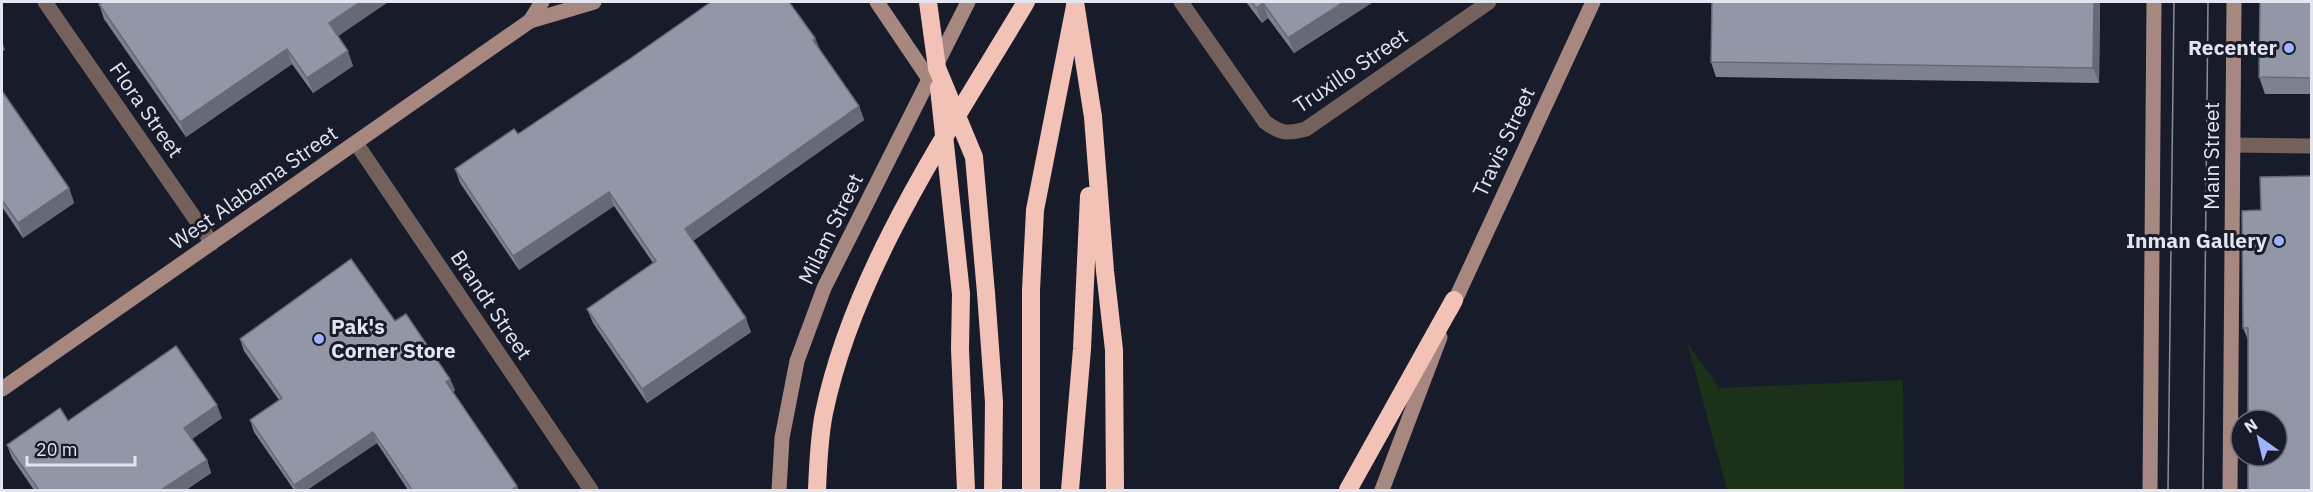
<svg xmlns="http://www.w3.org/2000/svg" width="2313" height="492" font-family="'IBM Plex Sans',sans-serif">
<rect width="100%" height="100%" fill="#181b29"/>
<!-- green -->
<polygon fill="#1c3119" points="1687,342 1719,388 1903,380 1904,490 1727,490"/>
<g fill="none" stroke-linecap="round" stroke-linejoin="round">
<!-- street -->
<g stroke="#74615c" stroke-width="15">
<polyline points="45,2 212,243"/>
<path d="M1181,2L1265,122C1281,134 1287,134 1306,129L1489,2"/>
<polyline points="356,143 591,490"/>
<polyline points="2234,145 2312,146"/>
</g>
<!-- secondary -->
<g stroke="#a78881" stroke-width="15">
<polyline points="877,2 929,79"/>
<polyline points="530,21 542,2"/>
<polyline points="1451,309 1593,2"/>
<polyline points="2,389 530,21 594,2"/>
<polyline points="779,490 782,438 797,361 824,288 968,2"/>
<polyline points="1382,490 1440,337"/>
<polyline points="2150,490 2154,2"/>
<polyline points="2230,490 2234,2"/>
</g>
<!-- highway -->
<g stroke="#f3c2b7" stroke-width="18">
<polyline points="1093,117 1105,271 1114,350 1115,490"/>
<polyline points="986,293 994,402 993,490"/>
<polyline points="961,294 960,349 966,490"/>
<path d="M817,490C818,465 819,438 824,413C854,268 951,128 1026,2"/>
<polyline points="1031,490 1031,290 1035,210 1075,6"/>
<polyline points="1070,490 1082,349 1089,196"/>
<polyline points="1348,490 1454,300"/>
</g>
<!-- tram -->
<g stroke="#8a8d98" stroke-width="1.5">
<polyline points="2168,490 2174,2"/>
<polyline points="2203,490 2208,2"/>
</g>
<!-- highway-bridge -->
<g stroke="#f3c2b7" stroke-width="18">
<polyline points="928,2 937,68 974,157 986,293"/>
<polyline points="1075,2 1093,117"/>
<polyline points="939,88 961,294"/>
</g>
</g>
<!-- wall -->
<g fill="#7e8290">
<polygon points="100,2 388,2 338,36 353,66 313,93 292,64 186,137 104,19 99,4 101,3"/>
<polygon points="1246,2 1373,2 1294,53 1268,18 1262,23"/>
<polygon points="1712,2 2100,2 2099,83 1716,77 1711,62"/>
<polygon points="2312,2 2312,94 2265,94 2259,77"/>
<polygon points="815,38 820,50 859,106 864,120 693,241 751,332 647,403 593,323 587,309 653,263 614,206 519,270 460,183 455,169 518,134"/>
<polygon points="2,91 69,188 74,203 23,238 2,207"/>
<polygon points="2312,176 2248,340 2243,328"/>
<polygon points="395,321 450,379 455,390 453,392 519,490 408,490 377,443 307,490 294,490 254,432 250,420 279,400 244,351 240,339"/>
<polygon points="222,418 192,439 207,460 211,473 186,490 34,490 12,458 7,445 68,421"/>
</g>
<!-- shaded-wall -->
<g fill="#666a76">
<polygon points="360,2 388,2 335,38 329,23"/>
<polygon points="1344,2 1373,2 1294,53 1288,38"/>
<polygon points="2094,2 2100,2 2099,83 2093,68"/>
<polygon points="1263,3 1268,18 1262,23 1256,8"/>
<polygon points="815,38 821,52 813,40"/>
<polygon points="2,41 5,50 2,52"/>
<polygon points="287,49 292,64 186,137 180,122"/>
<polygon points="348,51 353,66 313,93 307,78"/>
<polygon points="859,106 864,120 690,243 685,229"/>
<polygon points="69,188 74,203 23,238 18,223"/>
<polygon points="609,192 614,206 519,270 513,256"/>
<polygon points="746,318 751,332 647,403 642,389"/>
<polygon points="450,379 455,390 450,393 446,382"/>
<polygon points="217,405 222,418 189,441 184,428"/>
<polygon points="373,432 377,443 307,490 296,490 294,485"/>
<polygon points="207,460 211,473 186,490 161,490"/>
<polygon points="517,486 519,490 511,490"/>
</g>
<!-- building -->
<g fill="#9297a8" stroke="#666a76" stroke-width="1.5">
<polygon points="103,2 360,2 329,23 348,51 307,78 287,49 180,122 99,4"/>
<polygon points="711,2 789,2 815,38 813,40 859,106 685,229 746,318 642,389 587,309 656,261 609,192 513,256 455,169 514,129 518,134 631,58"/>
<polygon points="1252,2 1344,2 1288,38 1263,3 1256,8"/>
<polygon points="1712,2 2094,2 2093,68 1711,62"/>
<polygon points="2260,2 2312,2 2312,78 2259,77"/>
<polygon points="2,91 69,188 18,223 2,200"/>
<polygon points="2312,176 2312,490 2248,490 2248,456 2277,456 2277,420 2248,420 2248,328 2243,328 2242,211 2261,210 2260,177"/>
<polygon points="351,259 395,321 406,314 450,379 446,382 517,486 511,490 412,490 373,432 294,485 250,420 282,398 240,339"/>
<polygon points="176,346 217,405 184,428 207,460 161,490 39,490 7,445 60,408 68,421"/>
</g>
<!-- markers -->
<g fill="#9fb3fd" stroke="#181b29" stroke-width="2">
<circle cx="2289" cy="48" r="6"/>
<circle cx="2279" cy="241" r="6"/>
<circle cx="319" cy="339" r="6"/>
</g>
<g text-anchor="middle" stroke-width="6" stroke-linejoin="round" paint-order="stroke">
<!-- poi labels -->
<g font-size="21" font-weight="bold" fill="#e3e6ef" stroke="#181b29" text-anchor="end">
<text x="2277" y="55">Recenter</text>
<text x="2267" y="248">Inman Gallery</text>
<text x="331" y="334" text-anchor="start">Pak's<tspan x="331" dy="24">Corner Store</tspan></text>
</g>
<!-- street labels -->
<g font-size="21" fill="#e3e6ef" stroke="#181b29">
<text transform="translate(1351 71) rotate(-34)" y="7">Truxillo Street</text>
<text transform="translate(146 110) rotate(55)" y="7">Flora Street</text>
<text transform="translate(1504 142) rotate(-65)" y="7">Travis Street</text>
<text transform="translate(2212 156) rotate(-90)" y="7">Main Street</text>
<text transform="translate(254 188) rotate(-35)" y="7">West Alabama Street</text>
<text transform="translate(831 229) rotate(-64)" y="7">Milam Street</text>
<text transform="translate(491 305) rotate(56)" y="7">Brandt Street</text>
</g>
</g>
<!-- border -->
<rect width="2313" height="492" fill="none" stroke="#e3e6ef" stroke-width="6"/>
<!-- north arrow -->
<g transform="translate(2259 438) rotate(326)"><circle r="28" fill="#181b29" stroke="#696c78" stroke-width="1.5"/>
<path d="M0-4.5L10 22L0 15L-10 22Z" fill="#9fb3fd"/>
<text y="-9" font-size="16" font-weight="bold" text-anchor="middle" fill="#e3e6ef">N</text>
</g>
<!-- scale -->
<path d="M27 456v9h108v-9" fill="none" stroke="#e3e6ef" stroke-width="3"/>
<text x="36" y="456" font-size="18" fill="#e3e6ef" stroke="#181b29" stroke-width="4.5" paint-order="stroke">20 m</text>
</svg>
